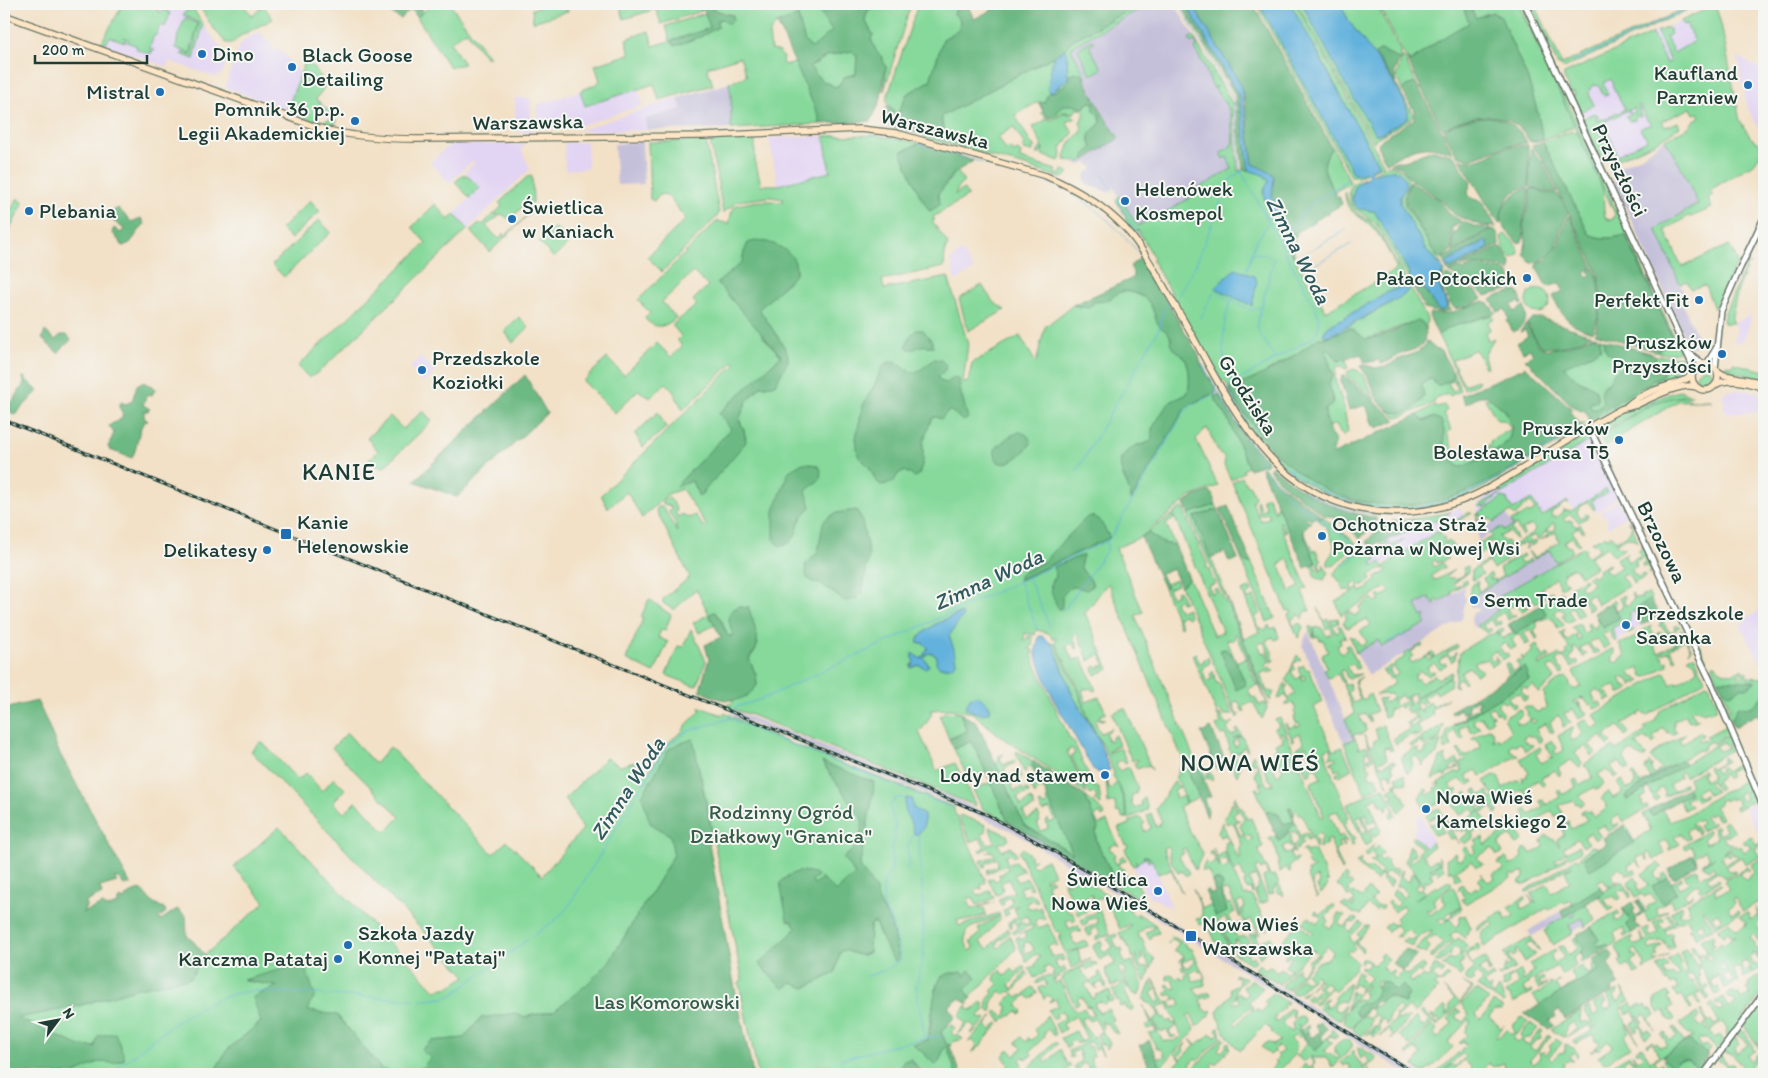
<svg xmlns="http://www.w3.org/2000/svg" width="1768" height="1078" font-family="Itim,sans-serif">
<rect width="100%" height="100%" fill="#f6f6f2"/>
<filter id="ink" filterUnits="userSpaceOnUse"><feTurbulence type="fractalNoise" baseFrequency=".02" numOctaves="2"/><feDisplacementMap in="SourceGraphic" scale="10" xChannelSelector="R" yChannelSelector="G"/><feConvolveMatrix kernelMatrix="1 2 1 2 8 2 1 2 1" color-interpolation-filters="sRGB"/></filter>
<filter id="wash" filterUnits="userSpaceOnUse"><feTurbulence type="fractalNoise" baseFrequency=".0096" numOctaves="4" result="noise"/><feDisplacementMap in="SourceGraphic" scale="20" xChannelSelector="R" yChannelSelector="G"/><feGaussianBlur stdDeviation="1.12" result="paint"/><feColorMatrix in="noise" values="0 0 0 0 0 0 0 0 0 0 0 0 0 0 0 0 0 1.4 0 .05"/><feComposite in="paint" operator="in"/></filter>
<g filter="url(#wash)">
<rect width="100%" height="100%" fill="#f2e1c7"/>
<!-- built -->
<g fill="#e2d4f3">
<polygon points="123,4 191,4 203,25 226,54 227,59 222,74 215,77 169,61 167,67 101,43"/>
<polygon points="1711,7 1717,10 1691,107 1662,121 1653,144 1616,160 1613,154 1604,158 1568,80 1571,72"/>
<polygon points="260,32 275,51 277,47 301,73 287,110 225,87 239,46 247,38"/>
<polygon points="1738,57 1764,71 1764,134 1755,122 1747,107"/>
<polygon points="638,89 643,105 582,125 550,125 543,120 538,121 537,105 580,91 585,106"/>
<polygon points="515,98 530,98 532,131 516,132"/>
<polygon points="677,98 681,109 647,119 647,130 577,131"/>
<polygon points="824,136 831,172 778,185 769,138"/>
<polygon points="587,142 588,168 565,170 564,143"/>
<polygon points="526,144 521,149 530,169 468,229 454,214 480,188 465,172 476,162 471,162 449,183 430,163 449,145"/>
<polygon points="962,251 974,270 955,281 951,260"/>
<polygon points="1749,314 1751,319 1744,340 1734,343 1737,327 1734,326 1733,323 1747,317"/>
<polygon points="421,357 435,372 424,383 410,367"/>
<polygon points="1737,390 1753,391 1764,396 1764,400 1755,413 1726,413 1723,406 1726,405 1722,395 1727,391"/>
<polygon points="1589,440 1599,457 1618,498 1596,512 1589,500 1573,509 1567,501 1541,516 1531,499 1513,510 1505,498 1477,516 1479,502 1484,501 1483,498 1499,489 1502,493"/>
<polygon points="1619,500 1627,516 1608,527 1607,517 1601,515 1600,512"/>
<polygon points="1460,507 1464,515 1368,574 1364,567 1376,560 1374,555 1384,550 1380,542 1428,519 1431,522"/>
<polygon points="1764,606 1764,668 1740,625 1746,622 1745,619 1758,612 1760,608"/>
<polygon points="1635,609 1644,624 1617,641 1608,625"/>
<polygon points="1757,801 1764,819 1764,825 1756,830 1745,808"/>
<polygon points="1421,815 1433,841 1425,849 1414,835 1418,816"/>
<polygon points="1145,840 1152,860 1171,906 1169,907 1148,895 1148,892 1145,892 1125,849"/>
</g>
<!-- industrial -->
<g fill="#c5c0da">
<polygon points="1140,4 1175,4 1232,103 1238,172 1138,230 1114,188 1107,192 1095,187 1089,186 1084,180 1086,173 1093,169 1088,162 1082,165 1069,162 1071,160 1080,162 1085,160 1119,138 1105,118 1067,46"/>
<polygon points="729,83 731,94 731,129 647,130 646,119 681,109 678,98"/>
<polygon points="1665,139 1682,169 1698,204 1656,229 1685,295 1680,298 1699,341 1696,347 1689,347 1609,171 1640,157"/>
<polygon points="642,142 644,184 617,185 614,144"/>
<polygon points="1506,514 1513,526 1504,531 1501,527 1478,541 1478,531"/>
<polygon points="1549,550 1557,563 1569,556 1575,566 1474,628 1471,621 1472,614 1479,610 1477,607 1470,607 1471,598"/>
<polygon points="1465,586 1464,595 1466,598 1462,619 1369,675 1356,653 1416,617 1411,608 1429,596 1435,605"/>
<polygon points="1308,631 1354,739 1344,743 1302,645"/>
<polygon points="735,711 957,800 1018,828 1421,1074 1408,1074 1175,929 1012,831 940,799 733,716"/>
<polygon points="1586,904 1595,919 1574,931 1571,935 1567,935 1558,921 1534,935 1531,936 1528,931 1561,911 1565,916"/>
</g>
<!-- green -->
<g fill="#86d99b" stroke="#528b68" fill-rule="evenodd">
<polygon points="123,4 146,4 146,6 147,4 159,4 157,11 162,12 163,10 169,12 170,14 165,27 160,25 156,35 153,37 150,49 155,50 152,52 150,50 152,53 148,53 136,49 137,46 127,42 129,39 123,37 126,38 125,42 110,37 106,43 101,43"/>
<polygon points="198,4 242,4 253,16 263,5 273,19 240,36 233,43 226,43 211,25"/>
<polygon points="426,4 450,4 489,57 485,57 466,31 450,42 464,64 449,67 417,17 428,8"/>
<polygon points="550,4 566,4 568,11 533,22 532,9"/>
<polygon points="619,4 663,4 664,6 672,4 698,4 701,11 661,24 656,9 624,19"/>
<polygon points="719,4 827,4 818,8 832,31 812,49 784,23 777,23 769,34 771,50 778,51 783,57 782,63 786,65 795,63 819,117 820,124 731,129 731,94 729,83 747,76 740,57 707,67 713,85 659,100 654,84 585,106 580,91 596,84 600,81 595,65 630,54 626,39 649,31 653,46 670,41 666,26 705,13 711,28 671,41 700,37 718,27 717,20 722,19 728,24 733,15 726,14 710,8"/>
<polygon points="883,4 911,4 884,91 886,67 881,56 876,51 871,39 873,35 865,20 868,10"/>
<polygon points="918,4 957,4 960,20 959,30 943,39 930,81 907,94 897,115 886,101"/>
<path d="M1140,4H1149L1073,46L1072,50L1083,70L1086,80L1081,73L1070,74V79C1063,89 1049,92 1044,103L1039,102L1048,117C1058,117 1057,109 1063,105L1073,104L1084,108L1090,102L1094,103V110L1099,115L1101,122C1092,134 1086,129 1092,148L1084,156L1085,160L1080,162L1064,160C1069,148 1067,141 1081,133L1082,128L1080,122L1085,113L1081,109H1077L1074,113L1063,112C1056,116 1054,120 1045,117L1044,114H1042L1041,113L1043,111L1038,102L1015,115L1032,145H1035L1032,152L1024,150L1022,147L1025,145L1013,127L998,137L1006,150L1010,148L1013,152L1018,150L1021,154L1020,159L1056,170L1055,174L1057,175L1061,173L1062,170L1067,171L1069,173L1065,177L1060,178L1025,166L924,138L925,135L960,145C952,137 940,130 942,116L1054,56L1065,49L1071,41ZM1065,49L1067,52L1068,79L1052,92L1048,91L1049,79L1054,56Z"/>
<polygon points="1256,4 1259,4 1354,174 1360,175 1365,172 1367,173 1357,178 1351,176"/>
<polygon points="1291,4 1296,4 1384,165 1370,172 1371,170 1379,165"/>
<polygon points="1297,4 1302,4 1373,130 1375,134 1380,134 1408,118 1403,99 1387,74 1350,23 1340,4 1376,4 1400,50 1400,60 1383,51 1375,54 1399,89 1413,115 1411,119 1375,139 1374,142"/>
<path d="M1378,4H1462L1470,23C1448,33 1429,47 1410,62L1404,54Z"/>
<polygon points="1469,4 1518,4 1574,124 1573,127 1543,140 1538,114 1528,79 1508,34 1487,13 1476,19"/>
<path d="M1520,4H1523L1593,157L1611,193L1609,194L1679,348V351C1673,353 1667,355 1659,353L1658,351L1673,338L1626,235C1615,238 1599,240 1589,234L1543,142L1572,131L1577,132C1585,150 1595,169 1602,188C1605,198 1602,210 1606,219L1612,220L1615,214Z"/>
<polygon points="1530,4 1535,4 1562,64 1696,4 1700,4 1564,68 1557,64"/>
<polygon points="1711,7 1717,10 1721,24 1740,121 1751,138 1764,147 1755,163 1710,190 1713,195 1708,198 1712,208 1691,217 1689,216 1665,230 1682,267 1729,245 1738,262 1714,309 1705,285 1691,289 1687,281 1680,284 1656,229 1698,204 1682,169 1665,139 1689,127 1694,120 1700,117 1698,113 1694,114 1691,108 1662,121 1665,127 1678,122 1680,127 1654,143 1616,160 1616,156 1647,140 1646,136 1642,133 1640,128 1652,124 1647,120 1640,105 1638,106 1641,116 1640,118 1638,115 1635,117 1635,120 1633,121 1632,119 1632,121 1629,121 1626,116 1630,114 1629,111 1630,111 1632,113 1635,112 1634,108 1622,113 1621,111 1625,109 1612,85 1613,84 1611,79 1603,83 1608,95 1604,96 1599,86 1594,85 1590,88 1589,94 1594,105 1580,112 1572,96 1575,95 1574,92 1570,93 1564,78 1564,74 1653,33 1651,35 1654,37 1666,63 1670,62 1657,32 1668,27 1671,34 1666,37 1674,53 1694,41 1686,24 1683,25 1681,21"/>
<polygon points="193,8 203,25 194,59 181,54 184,52 188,54 192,53 193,47 195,43 195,36 199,23 183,15 186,11"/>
<path d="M185,18L198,24C196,34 192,43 191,52L189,53L176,48L178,35Z"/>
<path d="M1193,36L1232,103L1238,171C1246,168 1264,172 1269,181L1263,192C1266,202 1269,212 1277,218V229L1326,311L1397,269C1390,255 1383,239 1373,228C1361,214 1345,215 1345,192C1348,199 1349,206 1355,211C1361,218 1370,219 1376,227L1409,285L1390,291L1331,325L1323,333L1348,327L1403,296L1410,287L1427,319L1426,330L1423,323C1404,321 1384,336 1365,339L1352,329H1348L1320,339L1254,380L1229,388L1224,380L1222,382L1152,260L1154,258L1138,230L1133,233L1127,226L1125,215L1116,200L1119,196L1138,226L1146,221L1145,218L1148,217L1155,219L1196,194L1194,191L1232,169L1227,157L1224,159L1221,154L1222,152L1230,147L1233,142L1231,116L1228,108L1214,88H1216V86L1213,88L1205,68L1195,49L1197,45L1195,41L1191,43L1189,39Z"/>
<polygon points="1092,40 1094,42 1089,46 1102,69 1093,74 1090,74 1078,50 1080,47"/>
<polygon points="852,51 857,56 856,74 844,77 839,85 835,87 821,80 810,67 827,56"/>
<polygon points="1403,56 1416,83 1409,85 1402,90 1396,76"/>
<path d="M306,59L327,84L316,99L335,117L329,116L324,110L320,111L317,116L321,122L331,119L337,121L332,128C315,125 302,115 287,110Z"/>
<polygon points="1616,112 1617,113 1620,112 1621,114 1607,120 1605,125 1616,152 1614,155 1601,160 1582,119 1595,113 1599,116 1596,118 1597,120 1607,119"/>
<polygon points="1064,113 1071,114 1076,118 1067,122 1070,129 1074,132 1061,148 1062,155 1059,161 1042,155 1043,148 1040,154 1037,154 1040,148 1043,148 1033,127 1044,121 1045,119 1053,120"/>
<path d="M875,135L920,143L901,152L929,211L939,205L938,194L957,171L964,182L959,186L955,195L964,189L968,196L933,217L935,220L932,221L948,244L945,251L944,267L882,280L884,289L948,277L968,344L963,383L968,382L972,363L1020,336L1036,363L1045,327L1073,305L1088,308L1096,301L1098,302C1113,295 1122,287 1139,295C1144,297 1149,301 1151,305C1153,309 1153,312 1156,316C1162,324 1171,332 1171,343C1175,347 1179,351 1183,355C1190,365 1192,383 1187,394L1168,404L1152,429V438L1151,441L1145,444L1137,445L1121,458L1123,476L1128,485L1131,498L1185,408L1191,404L1216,392L1214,397L1227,417L1248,466L1243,470L1244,472L1231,480L1224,465L1225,459L1222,454L1220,455L1207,428L1196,439L1218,486L1190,497L1141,537L1116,548L1143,612L1135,616L1195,761L1203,765L1201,767L1204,773V775H1206L1209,777L1207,774L1210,772L1213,779H1212V780L1207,778L1203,780L1198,767L1188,771L1199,797L1186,803L1180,784L1175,779L1183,760L1108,583L1085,613L1109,669L1095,675L1093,668L1096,666L1099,669L1100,666H1105L1100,654L1089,661L1077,633L1073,637L1078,648L1075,649L1073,643L1066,646L1073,660L1082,658L1096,690L1093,691L1091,688L1082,690L1086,702L1099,697L1106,713L1099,716L1101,719L1104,718L1105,719L1101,720L1097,718L1095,720L1098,729L1101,733L1112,728L1106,733L1108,741L1113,739L1112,737L1115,735L1119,745L1113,747V749L1109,751V753L1120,747L1127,762L1124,763L1122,760L1116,763L1119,771L1129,767L1138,789L1136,790L1137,793L1132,795L1131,801L1133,807L1135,808L1142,805L1141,801L1144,798L1147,805V810L1128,819C1125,801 1122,788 1113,776L1114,773L1103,746L1088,718L1078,687L1055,642L1057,638H1053L1048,633L1036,630L1035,635L1025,633L1024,640H1027L1028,636L1033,637L1032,647H1030L1029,649L1033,650L1032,655L1035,664L1070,739L1074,742L1094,787L1099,788L1101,805L1094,800L1097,798L1094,792L1090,794L1084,785L1089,783L1084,773L1080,775L1071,756L1075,754L1072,748L1067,751L1087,794L1000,736L973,713L950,709L930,710L932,713L926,724L919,732L937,771L955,763L976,806L749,714L727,708L728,704H732L733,700L747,696L757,685L756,675L749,659L755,651L758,644L748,606L730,627L733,634L728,637L722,621L715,612L709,615L715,625L699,633L693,623L709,614L696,589L674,610L663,603V599L690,577L656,510L658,507H663L677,532L675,522L668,511L672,509L670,506L661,503L668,497L673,502L677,511L675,512L678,517L682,514L688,518L695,515L704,527L706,525L682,489L668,494L642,518L627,492L608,508L601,495L735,364L733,362L683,410L672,389L666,383L650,398L638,390L615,413L583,381L607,358L624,375L657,343L671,357L682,346L677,340L681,336L672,325L697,305L693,300L708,286L693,272L662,302L676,318C664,327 658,330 646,320L645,318L650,313L638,300L714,224L718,221L729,224L731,214L735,206C750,201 767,200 783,202V199L771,197L738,201L723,213L710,140L755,139V160L761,185H778L830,172L824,136ZM744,252L797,268L795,275L759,309L785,348L767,386H761L747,401L739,417L746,438L699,497L692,481L676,486L732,429L719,414L781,356L763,337L733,271L742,262ZM1086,518L1109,536V538L1019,580L1020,574L1043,562ZM1083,556C1075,572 1089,572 1093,585L1087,590C1073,586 1072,584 1062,596L1061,609H1059L1051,591V581L1056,576L1055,570L1063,563ZM961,613L949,636L956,661L951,667H941L936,663L937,656L932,653L926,654L924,658L929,665L927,667L919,665L912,668L910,666L915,661L912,658L913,654L921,659L928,648L923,643H918V638L934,625Z"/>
<polygon points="706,141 719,212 717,217 662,272 647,257 686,219 667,195 661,194 654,201 650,199 648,142"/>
<path d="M1332,147L1350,181L1349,184L1334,192C1326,171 1318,168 1332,147Z"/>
<path d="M1386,166C1396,165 1410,172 1408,185C1406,192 1402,197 1405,205L1443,267L1427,251L1400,203V197C1408,186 1404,175 1392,170L1372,174Z"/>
<polygon points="462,175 467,175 480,188 470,198 455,182"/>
<polygon points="532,176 533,203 526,203 510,220 502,214 499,216 496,212 502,206 499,203 527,177"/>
<path d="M1369,176L1359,182L1369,211H1374C1382,224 1413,271 1411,283L1376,223L1355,209L1351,203L1349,192L1351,184Z"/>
<polygon points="18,198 23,202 22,206 10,229 8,229 4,227 4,209 5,207 11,210"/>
<polygon points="310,200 320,211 291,239 281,229"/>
<polygon points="435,204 449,220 454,214 468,229 320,371 309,378 298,366 426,243 412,227"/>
<polygon points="533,210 490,252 471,231 480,223 482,225 495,213 498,217 486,226 499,239 504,233 503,236 504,237"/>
<polygon points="319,220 331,232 284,277 272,265"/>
<polygon points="555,227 570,242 554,258 539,242"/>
<path d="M1505,234L1513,241L1519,251L1518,255L1512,258C1505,254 1502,245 1501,237Z"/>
<polygon points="1747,263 1751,265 1748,264 1739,285 1731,320 1733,323 1724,323 1723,320 1725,312"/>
<polygon points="982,285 993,302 1005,310 968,331 959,299"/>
<circle cx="1538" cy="301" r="12"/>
<polygon points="1492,315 1494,319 1488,322 1490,330 1485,333 1488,341 1494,338 1484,356 1487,367 1484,367 1478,353 1474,350 1452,360 1464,385 1477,380 1479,381 1477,384 1464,389 1438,335 1448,328"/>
<polygon points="519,317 529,327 513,343 506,333 506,329"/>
<path d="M1600,338L1605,340L1604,342L1615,357L1622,362L1623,367L1613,374L1611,380L1605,384L1601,390L1604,403L1594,410L1589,406L1593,401L1591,385C1582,383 1567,375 1564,366L1592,354L1601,348Z"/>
<polygon points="1330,349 1338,361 1346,359 1348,368 1345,369 1342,366 1338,366 1335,371 1335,379 1344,407 1348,432 1343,436 1340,433 1336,424 1329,427 1325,415 1326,408 1333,403 1329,383 1333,375 1326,353 1327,350"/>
<polygon points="1656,356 1683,357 1685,360 1679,377 1659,383 1592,421 1588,421 1620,400 1664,375 1655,359"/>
<polygon points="1733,363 1761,370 1764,370 1764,379 1730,371 1730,367 1729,370 1725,369 1726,365 1733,366"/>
<circle cx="1705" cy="377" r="9"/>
<path d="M1354,369C1367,373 1369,389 1375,400L1348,376L1347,372Z"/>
<path d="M1452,371L1457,380L1448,383L1453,391L1457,388L1454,382L1457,381L1460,391L1450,396L1448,394L1434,400V403L1403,416L1396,417L1387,410C1401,417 1417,409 1424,396L1422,386L1423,383L1431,379L1434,381V383L1440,385L1453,379Z"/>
<path d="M1230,390L1242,411L1278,456L1327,490L1353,501L1380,504L1415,505L1441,500L1461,493L1503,473L1584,423L1585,425C1579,432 1570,436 1563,440C1548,449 1532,459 1517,468C1498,479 1478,492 1457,499C1376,528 1294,495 1247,426C1241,416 1236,406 1230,396L1231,395L1229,391Z"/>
<path d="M1681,390L1686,394L1692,395L1690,397L1682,396L1652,403L1596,436L1594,431C1598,418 1666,395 1681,390Z"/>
<path d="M1685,397L1689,400C1696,399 1702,401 1710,400L1713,403L1710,400C1699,402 1689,400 1678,401L1605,446L1602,440L1604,434C1628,420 1656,395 1685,397Z"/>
<path d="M1489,398C1497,402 1505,409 1508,417C1523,446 1482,458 1462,467L1457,466L1444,443L1443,436L1432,417L1424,421L1417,415L1435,405L1436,407L1444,405L1447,410L1444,413L1451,430L1447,433L1456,457L1463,454L1466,459L1476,455L1477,457L1480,456L1479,452L1484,450L1486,456L1494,452L1492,448L1486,450L1485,447L1491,444L1490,441L1511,429L1507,422H1505L1504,420H1497L1485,399Z"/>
<polygon points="423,411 432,421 383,468 367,462 378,451 367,438 390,416 403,429"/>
<polygon points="658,412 666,428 643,447 635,434"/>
<polygon points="1584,437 1590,439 1596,450 1587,442 1497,496 1485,507 1478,506 1501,493 1499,489"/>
<path d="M1242,477L1246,484L1250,486L1255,497L1252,502L1261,521L1270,517L1268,513L1260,515L1256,502L1257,500L1261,510L1266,508L1262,499L1268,496L1275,512L1277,505L1288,530L1285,532L1281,522H1279L1307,588L1302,591L1310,611H1306L1302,619L1300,614L1291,620L1294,626L1300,623L1303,627L1298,638L1288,614L1291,613V610L1287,611L1232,482ZM1288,559L1300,587L1290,591L1279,564Z"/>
<path d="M1606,489L1608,493C1602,497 1599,496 1592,500L1595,509L1594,510L1588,502L1580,507L1577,512L1580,518L1587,514L1588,517L1579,522L1570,514L1563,519L1566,522L1571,520L1576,527L1580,524L1584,531L1582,532L1579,527L1572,531L1580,544L1578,545L1572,537L1564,542L1568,547L1570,546L1573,551L1556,562L1549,550L1533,560L1528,551L1534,558L1559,542L1556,532L1541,540L1548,535L1547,531L1551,532L1556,529L1554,523C1546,528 1546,534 1538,540L1535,535L1529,538L1531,543L1535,541L1537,542L1531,546L1528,543L1527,544L1529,547L1525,549L1527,546L1525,543L1512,548L1515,555L1510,558L1513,553L1510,548L1503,552L1507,560L1493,569L1488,562L1478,569L1483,574L1473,580L1472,579V570L1532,534L1535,529L1532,525L1522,530L1524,534L1522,536L1516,525L1511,529L1516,536L1517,540L1509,532L1499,537L1505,542L1507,541L1509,545L1506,547L1505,545L1503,546L1504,548L1493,555L1499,550L1498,548L1495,549L1494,548L1496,546L1492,541L1485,545L1489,548V554L1486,551L1474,558L1475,554L1477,553V550L1475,551L1476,544L1493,537L1490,534L1501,527L1504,531L1513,526L1511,521L1527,513L1529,514L1535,510L1530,502C1523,506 1521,512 1514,516L1511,512L1493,522L1491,519H1483L1480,514L1477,516L1480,522H1477V514C1485,509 1498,502 1501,497L1506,498L1513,510L1531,499L1542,516L1567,501L1569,503H1565L1551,513L1552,517H1556L1564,512L1563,510L1571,511Z"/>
<polygon points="1216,505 1218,509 1194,517 1244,639 1259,632 1242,591 1250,588 1252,592 1246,595 1248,599 1254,597 1261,613 1256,616 1258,627 1265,630 1269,625 1271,629 1276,627 1279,638 1275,640 1273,637 1266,640 1273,654 1274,661 1272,662 1264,642 1258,644 1262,653 1266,652 1270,662 1265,664 1267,668 1270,667 1274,671 1268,673 1267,671 1260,674 1267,691 1274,692 1270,701 1260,682 1228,601 1221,590 1188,514"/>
<polygon points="1182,507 1207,564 1206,567 1209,570 1215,584 1208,586 1212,594 1216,592 1214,589 1217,588 1228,605 1268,705 1236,634 1234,634 1235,639 1230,641 1229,639 1227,640 1233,655 1225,649 1220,650 1246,685 1236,662 1245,658 1257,685 1248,689 1252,698 1255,697 1259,705 1265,703 1267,708 1262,719 1253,702 1243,706 1245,711 1243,712 1238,701 1233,703 1236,714 1240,715 1237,718 1181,587 1189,578 1214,636 1223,632 1173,514"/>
<polygon points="1451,512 1422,527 1420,523 1415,526 1416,529 1386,541 1386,543 1389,542 1390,543 1383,547 1380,542 1409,529 1408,527 1414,519"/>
<polygon points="1468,513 1472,513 1439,534 1442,537 1444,537 1445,543 1449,541 1457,552 1454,553 1453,550 1449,550 1445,553 1445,556 1448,559 1437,563 1435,560 1432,562 1434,567 1442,563 1445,567 1434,574 1432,576 1434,580 1438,579 1454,570 1446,575 1449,578 1454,578 1456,580 1465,574 1463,568 1468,566 1468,573 1453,584 1456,587 1462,584 1462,581 1467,579 1467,582 1451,592 1452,594 1439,602 1437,600 1435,601 1437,603 1434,605 1429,597 1416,605 1422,617 1425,615 1425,624 1382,647 1378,640 1356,653 1350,636 1355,638 1361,646 1367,642 1360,631 1371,625 1367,619 1348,628 1346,627 1343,622 1347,619 1345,615 1350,611 1354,616 1361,612 1359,607 1372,598 1376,602 1380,600 1378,596 1383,596 1390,592 1386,587 1341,615 1336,602 1359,588 1361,592 1369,588 1368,586 1376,581 1375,578 1387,571 1385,568 1371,574 1370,576 1371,580 1358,588 1358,582 1352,585 1353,591 1347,590 1343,591 1341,583 1333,574 1359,547 1374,555 1376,560 1372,562 1374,566 1381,562 1384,567 1397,556 1393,552 1387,553 1384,549 1406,539 1397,545 1398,547 1395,549 1399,555"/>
<polygon points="1172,515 1174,519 1166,524 1175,545 1163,543 1148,533"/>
<polygon points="1315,517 1324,518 1356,543 1334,566 1331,565 1329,567 1327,561 1334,550 1334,544 1327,528"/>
<polygon points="1628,520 1630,520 1638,541 1635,541 1633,538 1630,539 1628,537 1616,543 1619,547 1626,548 1614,556 1607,547 1590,557 1596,567 1580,576 1576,568 1572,568 1563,573 1564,575 1562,578 1568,583 1561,588 1555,578 1542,588 1546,594 1552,591 1553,593 1536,603 1529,596 1520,600 1521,604 1526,608 1529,605 1530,606 1523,611 1520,610 1516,604 1513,607 1511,606 1507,609 1511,615 1516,615 1508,620 1504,612 1494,618 1497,623 1500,621 1502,624 1495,626 1491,620 1483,625 1486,630 1490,628 1492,630 1487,633 1477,626 1498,610 1496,605 1499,603 1496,598 1584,547 1586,550 1584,552 1587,557 1599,549 1597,545 1591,543 1605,535 1607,538 1611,535 1616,541 1628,534 1632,526"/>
<path d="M1303,530L1309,543L1314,551L1316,550L1319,556L1318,558L1321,559L1319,565L1321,569L1324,568L1323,564L1328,572L1324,580C1308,576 1317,577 1311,565L1314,564L1318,572L1320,571L1302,531Z"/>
<polygon points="1640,545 1642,545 1653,569 1653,572 1648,574 1650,571 1647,565 1643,567 1642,564 1645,561 1643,557 1635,562 1637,566 1632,569 1633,573 1638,577 1644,574 1645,577 1633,584 1632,580 1627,574 1624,574 1621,577 1629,586 1597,605 1592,594 1587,596 1586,599 1593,608 1587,611 1587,607 1582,598 1575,601 1583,614 1577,617 1573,607 1568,610 1574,619 1567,623 1562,615 1565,614 1563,610 1558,609 1555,613 1564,625 1558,629 1554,620 1551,619 1549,617 1537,622 1537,627 1534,631 1538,638 1536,639 1531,629 1524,633 1530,643 1525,645 1525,642 1520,635 1517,635 1512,640 1516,647 1511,649 1505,643 1499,646 1504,654 1507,653 1509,656 1502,660 1496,651 1489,655 1493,661 1496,660 1495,656 1499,662 1492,666 1486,659 1482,661 1480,660 1475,662 1475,666 1483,671 1476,675 1469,667 1461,672 1465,682 1463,683 1460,678 1456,680 1455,685 1457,688 1455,687 1454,685 1460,652 1489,634 1491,635 1496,632 1500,636 1497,631 1502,628 1504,631 1500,635 1503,639 1513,632 1508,625 1509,624 1516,633 1547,615 1541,605 1561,592 1563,594 1561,598 1563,600 1573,596 1574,594 1570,587 1585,578 1586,580 1581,584 1580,587 1584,590 1593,584 1592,581 1587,577 1592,574 1593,577 1599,572 1598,570 1609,564 1610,565 1604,569 1610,574 1621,567 1616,559 1628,552 1625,556 1628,562 1641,555 1638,550 1642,548"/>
<path d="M1523,554L1524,556L1519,560L1521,564L1530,559L1531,561L1470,598C1471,590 1470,585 1477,581L1478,583L1477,585L1479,592L1487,585L1483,579L1490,573L1492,576L1490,578L1491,580L1494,579L1495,581L1503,576L1499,568Z"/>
<polygon points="1241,558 1246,562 1252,564 1275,618 1267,622"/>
<polygon points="1175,580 1177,585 1168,589 1172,597 1177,594 1176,591 1179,590 1184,602 1181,603 1179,599 1175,602 1180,611 1187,608 1190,616 1187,618 1185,615 1178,617 1182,626 1180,627 1164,588 1167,587 1166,584"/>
<polygon points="1632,593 1635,598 1642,597 1642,595 1644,594 1646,595 1648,593 1652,599 1635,609 1644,624 1641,625 1634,611 1630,613 1630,621 1625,623 1628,630 1634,630 1629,634 1620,624 1612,628 1617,641 1614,641 1609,631 1602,634 1610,645 1604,649 1597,639 1591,641 1589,643 1594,650 1596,649 1599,652 1594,654 1587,644 1580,648 1585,654 1587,654 1584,655 1584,658 1577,648 1573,648 1574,652 1570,659 1573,663 1577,660 1579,664 1572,668 1563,657 1556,661 1560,669 1563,669 1564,673 1561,675 1554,666 1549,667 1548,669 1555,678 1540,692 1538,693 1533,685 1527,689 1525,687 1521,689 1525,697 1528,696 1526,697 1528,699 1524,701 1519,693 1509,696 1508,697 1512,703 1515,703 1516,706 1513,708 1507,701 1504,703 1502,701 1497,704 1504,714 1501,716 1498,712 1497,713 1493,707 1487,709 1491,715 1493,714 1494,715 1491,717 1493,720 1488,724 1485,723 1485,720 1483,721 1481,717 1473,720 1475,725 1478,726 1480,728 1473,733 1470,731 1467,724 1459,729 1464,738 1461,740 1454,730 1448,737 1452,746 1445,750 1443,748 1447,730 1529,680 1525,667 1506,678 1505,677 1509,674 1505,664 1508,662 1512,672 1520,668 1516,661 1519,659 1520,662 1523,660 1521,656 1524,658 1533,651 1530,648 1537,644 1543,657 1548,654 1550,657 1538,664 1539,666 1559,654 1562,657 1568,654 1566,651 1569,648 1560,633 1565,630 1563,635 1566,640 1569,640 1575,634 1578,641 1581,639 1572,627 1580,624 1583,633 1589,631 1587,624 1589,623 1592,628 1596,627 1598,623 1595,614 1603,628 1620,618 1611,602 1615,600 1617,603 1614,605 1617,611 1620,610 1623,605 1619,598 1623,595 1625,598 1623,600 1626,605 1630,605 1631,601 1634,599 1631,594"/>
<polygon points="649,599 671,615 665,631 661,630 658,637 668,642 654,673 626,659 643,619 641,617"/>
<polygon points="1318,608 1323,621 1328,619 1330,625 1332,624 1330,620 1338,618 1339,623 1333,625 1336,633 1340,631 1338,626 1341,626 1346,637 1340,639 1341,644 1337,646 1341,653 1347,650 1345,646 1349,645 1359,668 1355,669 1353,664 1346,666 1352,675 1361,674 1349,679 1347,678 1344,670 1340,671 1344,683 1342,683 1338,674 1328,678 1324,669 1327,667 1322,655 1328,652 1323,640 1320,640 1318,636 1313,638 1309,628 1310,626 1313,628 1314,637 1314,628 1321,627 1327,636 1333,633 1330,627 1326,629"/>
<path d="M1661,619L1670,633L1675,630L1674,626L1679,625L1680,627L1653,644L1659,653L1676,643L1672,637L1682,629L1691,648V651L1689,652L1690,648L1685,639L1670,649L1676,659L1674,660L1669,651L1661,655L1665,662L1668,661V665L1647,677L1643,676L1639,668L1630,672L1632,677L1637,678L1638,680L1641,681L1636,684V682H1633L1632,686L1627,677L1625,678L1623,676L1620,678L1624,686L1626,685L1629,689L1621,693H1619L1616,686L1604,689L1612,699L1606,701L1602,692L1600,693L1597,689L1592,693L1596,703L1600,702L1602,705L1595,709L1591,704L1589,705L1584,699H1580L1584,698L1580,697L1577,701L1574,700L1573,703H1577L1579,707L1578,701L1583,709L1582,710L1588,713L1579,719L1573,709L1567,713L1566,712L1564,713L1568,720L1571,722L1563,727L1562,720L1558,715L1550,722L1554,732H1550L1546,723L1536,729L1542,741L1539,743L1534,735L1532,737L1528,735L1523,738L1525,742L1527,741L1530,745L1532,744L1533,746L1526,751L1520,743L1516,745L1512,744L1510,747L1511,751L1518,755L1486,774L1485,773L1482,777L1476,770L1467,775L1468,781L1473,780L1474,782L1467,786L1460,779L1449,785L1454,791L1457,789L1458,792L1427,810L1425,808L1424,809L1419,797L1425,789L1429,791L1426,793L1428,795L1436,791L1435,788L1440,785L1439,783L1435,785L1457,772L1459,773L1462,772L1461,768L1462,766L1458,764L1466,760L1464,758L1463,759L1457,750L1459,749L1463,755L1466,756L1481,747L1476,739L1473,740L1472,738L1490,728L1494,735L1493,741L1498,738L1500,741L1511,731L1504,718L1519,709L1523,714L1516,720L1518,724L1520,723L1522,725L1530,720L1533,723L1536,721L1534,719L1531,720L1527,714L1528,712L1524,708L1526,705L1528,708L1531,706L1535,711L1539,712L1542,708L1543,710L1547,708L1544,700L1545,697L1544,693C1550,687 1557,680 1566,677L1570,682L1569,683L1574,690L1581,686L1573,672L1613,648L1615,652L1612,661L1617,663L1625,656L1619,644L1630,640L1651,625L1652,627L1650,628L1655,636L1660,631L1663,635L1667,633L1665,630L1659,625L1661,624L1659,620Z"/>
<polygon points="691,629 706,661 697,685 695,686 666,675 678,646 683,647"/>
<polygon points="1054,642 1079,693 1088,720 1098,738 1073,696 1061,663 1052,644"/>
<polygon points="1699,643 1729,710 1726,713 1696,645"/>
<polygon points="1422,644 1423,646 1420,648 1419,647 1411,652 1413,656 1409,659 1412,663 1433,653 1435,656 1432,658 1430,655 1427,658 1430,660 1457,645 1457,648 1447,653 1450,657 1455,655 1456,652 1455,659 1451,662 1452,661 1447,656 1444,657 1439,661 1441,664 1446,663 1447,664 1440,669 1434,663 1427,667 1430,672 1433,671 1435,672 1428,676 1420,671 1414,676 1414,679 1418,679 1422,683 1435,675 1438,679 1452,672 1451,676 1415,698 1414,693 1408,696 1410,703 1400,708 1398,705 1408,699 1406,697 1404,699 1401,695 1394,700 1394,703 1397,706 1389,710 1388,716 1384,717 1378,699 1385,698 1382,700 1384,703 1393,698 1391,694 1376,695 1395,683 1392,678 1389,679 1387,675 1386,676 1384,674 1386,672 1384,673 1382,671 1392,665 1393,668 1387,672 1391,672 1393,677 1398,674 1394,666 1395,663 1405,657 1403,655"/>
<polygon points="1197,653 1196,655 1200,663 1204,662 1203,660 1208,657 1210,663 1202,668 1206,681 1212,679 1210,675 1213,671 1216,683 1219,683 1233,715 1223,715 1220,710 1217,712 1218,715 1221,715 1226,725 1234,722 1227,729 1231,736 1237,733 1236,730 1238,729 1241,735 1234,738 1235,741 1233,742 1235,747 1239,744 1236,738 1242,736 1248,751 1243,747 1240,752 1234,753 1240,768 1237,776 1229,761 1233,759 1231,752 1228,749 1230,748 1225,734 1221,735 1216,726 1221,723 1192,655"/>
<path d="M1297,655L1301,659L1293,664L1295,669L1291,671L1296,679L1301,677L1302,680L1305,679L1304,675L1301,677L1298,668L1304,665L1306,670L1309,669L1323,702L1314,707L1333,751L1342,747L1352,769L1339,776L1336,775L1337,773L1341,771L1340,769L1335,771L1333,764L1330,763L1336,759L1335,757L1329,758L1332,754L1330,748L1325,750L1328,763L1349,817L1345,818L1347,822L1345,824L1350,836L1353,835L1355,839L1352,840L1354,845L1352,846L1337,811L1329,814L1339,837L1342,835L1347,842L1342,841L1344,846L1343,847L1341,842L1338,843L1340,848L1335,850L1343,871L1341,870C1336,860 1334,850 1330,839L1326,841L1327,845L1319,848L1320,840L1323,839L1320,833L1315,835L1314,837L1317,842L1316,848L1302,815H1299L1297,810H1295L1294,816L1291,807L1294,821L1284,825L1278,813L1270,811L1266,813L1255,788H1257L1259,791L1262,789L1259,783L1263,784L1258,780L1254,774L1256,773V768L1258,766L1256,762L1248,766L1253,754L1267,786L1273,784L1271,780L1270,781L1262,764L1274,761L1276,765L1273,767L1277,776L1281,774L1280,772L1283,770L1274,750L1277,748L1275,743L1283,741L1282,738L1284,737L1282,732L1280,733V736L1274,729L1279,726L1275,720L1280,718L1321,817L1324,816L1311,785L1312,782L1321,778L1316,767L1310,770L1311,774L1307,776L1303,766L1315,760L1312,759L1309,752L1306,750V745L1303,747L1304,749L1303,751L1305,752L1304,756H1302L1303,760H1301L1296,749L1304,743L1299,733L1292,737L1294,741L1293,742L1285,724L1287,723L1289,728L1296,725L1297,727L1300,726L1299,723H1296L1294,717L1296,716L1294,711L1296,709L1293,702L1288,705H1284L1288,702V699L1285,695L1280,699L1278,698L1285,683L1288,686L1285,688L1288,698L1295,694L1292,687L1286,680Z"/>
<polygon points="1693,656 1695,656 1705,680 1647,716 1645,713 1643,714 1642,712 1638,714 1639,716 1637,715 1622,724 1629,733 1625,736 1619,726 1606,734 1606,737 1612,743 1608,746 1602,736 1589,744 1596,753 1592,756 1585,746 1575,752 1582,763 1579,768 1571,760 1558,768 1561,774 1559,776 1555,770 1541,778 1545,784 1542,786 1538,780 1525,788 1528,794 1526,796 1522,789 1511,795 1515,803 1512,804 1508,798 1495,806 1498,812 1496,814 1492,807 1481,813 1489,825 1486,827 1488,829 1484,832 1481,827 1472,833 1474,838 1464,844 1460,839 1469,833 1467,829 1461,832 1460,829 1457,831 1453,829 1451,830 1459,844 1455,838 1450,839 1446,832 1483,809 1480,803 1478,804 1480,811 1476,813 1472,808 1460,815 1451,801 1467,792 1473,802 1478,798 1474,792 1476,789 1478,790 1480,796 1488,791 1490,797 1493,798 1497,796 1496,794 1493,795 1484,781 1494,775 1498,776 1503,788 1519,780 1521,782 1523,780 1522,778 1527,777 1526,775 1529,773 1520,759 1540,747 1542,750 1536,754 1542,763 1550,758 1548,755 1551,758 1553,757 1545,744 1552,740 1557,748 1554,752 1558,754 1564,750 1558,736 1574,727 1569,736 1572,741 1580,737 1583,733 1578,724 1586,719 1593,729 1600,724 1594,715 1665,672 1671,685 1675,682 1678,683 1697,670 1695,663 1688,658"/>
<polygon points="1715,664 1722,672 1732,674 1742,668 1742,672 1736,675 1741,677 1744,675 1743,671 1747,672 1747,677 1764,678 1764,709 1734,727 1727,713 1731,709 1712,666"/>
<polygon points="1362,677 1355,682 1362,700 1367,698 1367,696 1370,694 1377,711 1368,715 1371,722 1370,723 1365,713 1359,715 1362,723 1365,724 1366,731 1362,734 1353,734 1359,747 1358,749 1367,746 1373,759 1369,761 1368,758 1371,756 1369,751 1365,752 1367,764 1371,770 1368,772 1371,778 1376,777 1380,785 1365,794 1344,743 1354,739 1345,719 1355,714 1343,685 1349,683 1351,690 1348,692 1353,703 1360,700 1354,681"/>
<polygon points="1448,678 1451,678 1450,686 1437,694 1435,690 1422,699 1426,702 1421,705 1417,701 1414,703 1418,708 1409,714 1405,708 1417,698"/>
<path d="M1706,684L1709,685L1717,704L1716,709L1710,712L1708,710L1703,712L1701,710L1698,711L1694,709L1691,711L1696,720L1699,719L1693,722L1691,720L1689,721L1685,715L1677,720H1674V730L1677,732L1672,735L1670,732L1668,733L1666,730L1662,728C1661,730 1655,736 1653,737L1656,741L1653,744L1650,740L1647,741L1645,738L1635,744L1636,746L1638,745L1641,750L1646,754V756L1642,758L1632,751L1628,752L1624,758L1630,769L1626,770L1619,762L1611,766L1616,774L1615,776L1619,775L1614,778L1610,772H1608L1606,770L1598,774L1604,783L1599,789H1595L1594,787L1580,796L1585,803L1580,806L1579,803L1576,804L1573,800L1564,803L1559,806L1562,812L1559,815L1561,817L1557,820L1559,817L1558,815L1555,817L1552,811L1539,818L1543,825L1539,829L1538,827L1535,829L1532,825L1527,824L1518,833L1523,840L1516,845L1512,837L1510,836L1500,842L1499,845L1503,853L1497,855L1492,848L1477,857L1480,863L1482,862L1484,864L1476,867L1472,861L1456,870L1460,879L1455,880L1453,871H1449L1446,859L1455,853L1457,860H1461L1465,855L1462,849L1466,847L1472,855L1475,852L1473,847L1477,844L1475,841L1483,837L1485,845L1501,834L1496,827L1499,825L1504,831L1510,827L1507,821L1509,819L1514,825L1527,817L1523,811L1526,809L1530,815L1543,807L1540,801L1542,799L1546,805L1560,797L1557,791L1559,789L1562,794H1564L1576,787L1573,781L1576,779L1580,785L1586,780L1587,781L1593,777L1589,769L1584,766L1586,763L1614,747L1616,750L1646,731L1644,728L1654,722L1660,711Z"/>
<polygon points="1448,698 1431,710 1433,715 1417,725 1422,734 1413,737 1415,735 1414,734 1408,736 1396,744 1393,739 1409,729 1409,727 1411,726 1412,727 1418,722 1418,717 1408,725 1406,723 1416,717 1412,714 1419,709 1423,714 1421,708 1430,702 1433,704 1432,707"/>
<path d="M699,707L722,715L725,713L777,738L954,807V811L985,879L986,883L981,885L982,889L978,888L975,892L979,896L990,890L994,898L977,905L973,897L968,899L971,909L994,902L980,907L981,909L984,908L986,915L969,920H957L959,926L999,913L1000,915L970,928L966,932C964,938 966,947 970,951L974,948L970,942L980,934L978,928L1000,916L1001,918L980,942L988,949L1007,928L1009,932L1002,940L1000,938L996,946L999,948L1010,935L1016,949L971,997L964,990L963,977L937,984L927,1040L939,1062L942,1052L941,1032L948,1025L950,1027L952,1025L955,1028L951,1032L955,1036L966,1024L959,1016L969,1003L967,1007L969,1010L975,1009L981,1002L985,1005L983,1008L985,1010L978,1016L979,1018L983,1019L984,1018L986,1019L981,1025H980L972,1034L971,1033L975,1028L970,1023L958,1035L963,1039L953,1042L949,1047L948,1045L956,1074H921L918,1067L911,1059L904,1061L895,1074H791L825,1067L830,1068L829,1064L777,1074H758L739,983L742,979L701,777L650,823L670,835L674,855L609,962L585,986L554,1011L523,1017L481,1018L464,1038L432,1041L431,1058L416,1073L382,1070L337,1015L307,1011L309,1005L304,963L245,981L278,986L262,1021L227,1050L213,1074H73L99,1062L115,1063L125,1059L95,1047L80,1046L16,1018L75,1007L138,988L190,978L205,955L265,902L234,867L279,827L435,990L449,987L466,976L251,751L261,741L298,780L306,773L322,791L334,778L345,789L333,802L344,813L356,801L385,832L400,817L332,748L347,733L375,764L390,747L493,854L507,841L542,876L583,829L565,798L606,758L620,766L635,762L648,772L671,740L682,732L687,724L700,711ZM822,763L873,782V794L860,863L861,869L875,889L880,904L886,914L894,935L881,938L875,922L872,923L870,927L869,952C860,959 853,952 844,950L840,952L835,973L805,988L791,982L855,874L843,858L857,847L863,823L861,816Z"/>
<polygon points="1125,708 1152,770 1148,765 1137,769 1134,763 1138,761 1137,759 1132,761 1113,716 1112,713"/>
<polygon points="945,712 960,713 967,731 949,739 940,716"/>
<polygon points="1444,724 1440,738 1425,746 1420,743 1423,742 1422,740 1416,745 1411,747 1410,745 1413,743"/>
<polygon points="1383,725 1393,750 1391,751 1389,747 1384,748 1387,759 1378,762 1379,765 1381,764 1382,766 1392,761 1396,763 1391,765 1394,771 1392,772 1393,779 1390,774 1386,773 1383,776 1388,786 1364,735 1370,746 1374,744 1373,742 1378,738 1375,729"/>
<path d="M1726,726L1729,732L1713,744L1711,741L1704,746L1705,748L1700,751L1699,750L1663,770L1625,797L1627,800C1658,781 1689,762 1718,743L1719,741L1729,735L1732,741L1726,747L1723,742L1715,747L1720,751L1733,745L1734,748L1685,777L1682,772L1680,773V777L1669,785L1673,791L1685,783V786L1665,797L1664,795L1666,794L1662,788L1659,789V791L1656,793L1659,798L1655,802L1649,788L1645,791L1646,796L1641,798L1643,806H1647L1648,808L1624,822L1619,815L1612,820L1611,823L1613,826L1619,823L1620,824L1608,832L1604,825L1598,828L1597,827L1596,830L1601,836L1595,840L1590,833L1584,837L1589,843L1583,847L1577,839L1563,848L1565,851L1568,852L1578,846L1581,851L1570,858L1566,853L1554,860L1556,863L1566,856L1567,859L1525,885L1518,882L1524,878V872H1522L1514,876L1512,874L1510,875L1511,878L1465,904L1462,899L1465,898L1461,889L1458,890L1460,885L1462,884L1467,891H1471L1476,887L1477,889L1483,886L1478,879L1482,876L1480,873L1488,882L1495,878L1493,874L1504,870L1500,864L1498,865L1497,863L1501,860L1503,861L1502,860L1506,857L1510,865L1512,864L1513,865L1522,857L1521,854L1523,849H1528L1530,853H1533L1542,848L1543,845L1541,841L1546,835L1556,841L1559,847L1560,846L1557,839L1564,835L1562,828L1565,825L1564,824L1569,821L1568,823L1571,829L1587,820L1583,814L1581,815L1580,812L1584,810L1588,812L1590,811L1594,817L1605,810L1607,805L1601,799L1608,791L1613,798L1621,794L1622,791L1617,783L1623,780V782L1627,789L1633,787L1635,782L1632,774L1634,773L1635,776L1640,784L1651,778L1645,769L1646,766H1648L1649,762L1652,765L1651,769L1654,775L1661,769L1651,758L1656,752L1686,733L1680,739L1681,744L1701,732L1703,735L1698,740L1699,741L1704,739L1705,740L1708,738L1706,736Z"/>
<path d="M1441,740L1437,754L1423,763V766L1417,756L1411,759C1414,765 1413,769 1407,773L1401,757L1414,748L1415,750L1417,748L1421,754L1426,751L1425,749Z"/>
<polygon points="972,741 987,771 969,780 954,749"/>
<polygon points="1017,751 1033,761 1032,763 1044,789 1037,790 1035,795 1028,781 1031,779 1032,781 1037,779 1031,766 1026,768 1027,770 1024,772 1016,753"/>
<polygon points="1004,754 1000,757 1003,765 1014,760 1015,763 1004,768 1008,777 1019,770 1022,777 1010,782 1014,791 1022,788 1023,791 1027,789 1029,793 1017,797 1021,806 1031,799 1035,807 1023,812 1027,820 1038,814 1040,818 1039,819 1040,822 1037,823 1041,831 1048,828 1046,821 1048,819 1050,823 1055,820 1050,809 1043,812 1039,804 1041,803 1043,806 1047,805 1046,799 1048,798 1074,854 1024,825 996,764 998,763 999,756"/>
<polygon points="1445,755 1446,756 1445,759 1448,765 1457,759 1459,762 1450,768 1452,771 1457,769 1456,766 1460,767 1447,773 1445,777 1444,774 1432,779 1440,758"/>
<polygon points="1724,757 1727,761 1714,769 1716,773 1720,771 1719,768 1722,767 1726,772 1741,762 1745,771 1741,773 1739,769 1737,770 1735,768 1729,773 1731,776 1727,779 1724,774 1721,775 1722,777 1716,781 1721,788 1718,790 1712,781 1709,783 1716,791 1708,795 1704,787 1697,791 1696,794 1698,797 1705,795 1706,797 1698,801 1693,796 1685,800 1688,805 1690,804 1691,806 1684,810 1679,800 1690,793 1687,788 1691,785 1688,779 1703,770 1705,772 1702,774 1705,781 1712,777 1708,767 1710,766 1712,768 1724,761 1722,758"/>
<polygon points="1402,775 1404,775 1407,783 1402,784 1401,782 1397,784 1401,795 1403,795 1407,804 1399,812 1391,797 1394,796 1393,793 1390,794 1388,790 1394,787 1394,783 1397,787 1396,783 1398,782 1396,777"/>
<polygon points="1747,776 1751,788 1737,795 1743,801 1746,799 1743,794 1752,789 1756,799 1736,810 1735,807 1739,804 1734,798 1731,800 1730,798 1725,801 1724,799 1719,801 1720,803 1714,807 1718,811 1722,819 1718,820 1714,813 1708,816 1707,814 1704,816 1710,824 1713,822 1714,824 1701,831 1698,826 1702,823 1700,819 1691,824 1696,827 1699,833 1697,834 1692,827 1687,830 1688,832 1687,833 1690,839 1686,840 1680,832 1680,834 1674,837 1680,844 1670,850 1668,849 1671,847 1666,840 1659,844 1665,853 1654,860 1649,852 1647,853 1648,861 1644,855 1636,858 1642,868 1636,861 1628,866 1631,871 1634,869 1637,873 1627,875 1624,870 1622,871 1619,868 1611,874 1615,882 1621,880 1608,887 1603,879 1597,882 1603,891 1623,881 1631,895 1630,898 1624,889 1617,892 1621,898 1618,900 1613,896 1604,898 1609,907 1612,906 1614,908 1609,911 1599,896 1603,893 1600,888 1573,904 1571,900 1564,904 1563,902 1549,910 1547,908 1484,947 1480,937 1482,935 1481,933 1494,925 1491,921 1477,931 1477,926 1502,911 1506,920 1514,916 1508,907 1525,897 1526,899 1521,903 1522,909 1533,903 1528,895 1534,903 1536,903 1531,894 1547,884 1552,893 1570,882 1565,871 1572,866 1572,865 1530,891 1526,892 1525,891 1577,858 1579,860 1581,859 1580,856 1592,846 1600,848 1583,858 1633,844 1623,826 1625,825 1634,841 1651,830 1643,814 1649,811 1652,816 1662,810 1670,822 1687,815 1719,794 1735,787"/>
<path d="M1106,777L1108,788L1111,789L1117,782C1122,794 1125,805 1127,818H1123L1120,812L1116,813L1115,802L1108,804Z"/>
<polygon points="991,782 1008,822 983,809 973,790"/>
<polygon points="1174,782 1180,787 1174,790 1176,799 1183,796 1185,804 1180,806 1180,809 1190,832 1203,853 1195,870 1185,848 1182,849 1184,853 1179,856 1189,873 1187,877 1182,871 1178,873 1171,861 1168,846 1163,848 1182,893 1171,869 1158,874 1152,860 1148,862 1147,858 1145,859 1144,857 1146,856 1151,859 1148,856 1143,856 1144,859 1138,862 1137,864 1135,860 1137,865 1133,866 1125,849 1128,847 1127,845 1126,845 1118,828 1130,824 1130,821 1139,817 1145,823 1142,825 1145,832 1151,828 1147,815 1151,813 1156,827 1160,825 1160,823 1162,822 1156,809"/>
<polygon points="1383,787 1385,789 1387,796 1389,797 1396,815 1392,819 1390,814 1394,811 1391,804 1387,808 1387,811 1385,806 1381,805 1377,797 1369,801 1381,831 1374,838 1370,829 1378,826 1376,820 1368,823 1367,814 1363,815 1372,840 1366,846 1358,829 1361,829 1363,834 1367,832 1361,816 1357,818 1361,827 1357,828 1347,805"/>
<polygon points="1085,796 1103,811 1105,815 1102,817 1100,813 1095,817 1099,825 1107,821 1119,846 1116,844 1109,847 1111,851 1113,851 1115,856 1113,857 1116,864 1120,862 1118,859 1124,855 1126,860 1118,864 1121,869 1123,868 1126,877 1133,875 1143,895 1136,897 1118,887 1096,840 1096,832 1098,828"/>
<polygon points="1235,796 1238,804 1244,810 1247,819 1251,818 1263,847 1258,849 1270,876 1275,875 1284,895 1283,896 1281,893 1277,893 1276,885 1273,890 1274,893 1268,895 1263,877 1268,875 1265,868 1261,870 1259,866 1255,869 1268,901 1260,904 1255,893 1259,884 1256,876 1249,879 1253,889 1253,894 1251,888 1248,889 1245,887 1244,882 1246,881 1240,868 1234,872 1224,847 1226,846 1225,843 1229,841 1226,835 1220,837 1218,833 1222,822 1238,858 1241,857 1238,850 1241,849 1240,846 1242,845 1233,822 1227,824 1224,819 1232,802 1238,811 1233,813 1236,820 1240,820 1235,823 1240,835 1243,835 1249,842 1252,840 1251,836 1247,837 1243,833 1240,826 1244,818 1233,800"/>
<polygon points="1439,808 1448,823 1451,821 1454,825 1451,827 1448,823 1441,827 1444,832 1434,835 1429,822 1431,825 1442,818 1440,815 1428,820 1426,816"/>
<path d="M960,815L986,825L985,832L981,834L988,844L995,842L989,827L1007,835L1009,840L998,844L1002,851L1011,847L1012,850L1014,849L1017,855L1013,857L1011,853L1005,856L1008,864L1016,862L1020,869L1021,866L1024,871H1021L1014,875L1018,882L1027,878L1032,888L1029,889L1027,885L1019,888L1024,896L1030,893L1034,895L1038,901L1035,902L1033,899L1026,904L1028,908L1030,907L1031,909L1036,907L1038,909L1040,906L1045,919L1043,920L1040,917L1034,922L1038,929L1048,924L1058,946L1056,947L1054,944L1047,947L1052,957L1062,955L1064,960L1061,961L1059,959L1054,961L1059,970L1064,967L1066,971L1058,976L1059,978L1052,975L1054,972L1049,966L1044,968L1046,972L1034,978L1029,968L1036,966L1035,964L1038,962L1037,960L1040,958L1038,954L1030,957L1029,961L1026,962L1023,954L1034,950L1032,945L1028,942L1024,943L1025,951L1022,953L1016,938L1019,936L1020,940L1026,937L1024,932L1019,934C1024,932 1029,931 1033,928V926H1029L1014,934L1012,931L1018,929L1017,926L1023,922L1025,925L1030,922L1028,916L1021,918L1020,923L1016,925L1014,921L1011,923L1012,927L1011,928L1008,922L1018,917L1014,908L1017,907V905L1007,909L1009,914L1005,916L1003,911L1008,908L1012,901L1010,897L1003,900L1004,904L1001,906L998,899L1014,892L1009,879L1001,883L1003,890L1000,894L996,895L988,879L993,878L995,881L1000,879L999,874H1004V871L1008,869L1007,866H1004L986,874L988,873L987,870L998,866L997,858L985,864L986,866L983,867L980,861L995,856L992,851L987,853L990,850L988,848L980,852L979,850L985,847L980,838L971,842L959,817Z"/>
<polygon points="1725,820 1735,831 1727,837 1726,835 1723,837 1726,842 1733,845 1723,852 1728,850 1731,855 1728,856 1726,853 1721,857 1726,864 1738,857 1737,855 1733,855 1730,849 1736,845 1738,848 1741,846 1744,852 1751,848 1748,843 1745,844 1743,841 1751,836 1757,845 1763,841 1760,835 1764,836 1764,842 1755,849 1759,856 1764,854 1746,865 1741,857 1727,866 1728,870 1731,871 1734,870 1736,871 1724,878 1718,871 1707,878 1709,881 1713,882 1718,879 1719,881 1701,892 1698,889 1701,887 1698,883 1684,893 1687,898 1693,894 1693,896 1674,907 1670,900 1656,908 1656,910 1659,915 1667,910 1668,911 1649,923 1638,900 1639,899 1646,911 1648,910 1647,907 1656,901 1651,894 1644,897 1641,894 1636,897 1628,884 1629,882 1635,877 1639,884 1637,885 1639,891 1649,885 1642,874 1658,863 1663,868 1662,867 1654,874 1658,880 1663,877 1662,875 1665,873 1668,877 1652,887 1677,893 1671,883 1681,877 1682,879 1677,883 1680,888 1689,883 1684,875 1686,874 1695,869 1699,871 1698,873 1701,877 1715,871 1713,867 1709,870 1703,865 1715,857 1702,864 1708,860 1709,856 1705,850 1695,856 1698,864 1692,855 1695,853 1691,846 1685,849 1683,846 1709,830 1708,835 1703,839 1706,844 1717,838 1713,828 1717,826 1718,828 1716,829 1720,835 1727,831 1722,823"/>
<path d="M1295,823L1300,836L1307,832L1310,839L1307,840L1305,837L1301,839L1303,843L1299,845L1298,849L1296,850L1294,845L1299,840L1296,832H1289L1292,838L1290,839L1295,853L1290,852L1293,850L1289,844L1283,846L1285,854L1290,853L1292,860L1297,858L1298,860L1289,866L1291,871L1289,872L1286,867L1280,872L1277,864L1279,863C1278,855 1276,844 1269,839L1276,836L1278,841L1287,834L1290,827Z"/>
<path d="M1414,836L1425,848L1432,841L1434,846L1423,855L1430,863L1434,860L1439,861L1438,856L1441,862L1430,869V870L1434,869L1436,866L1440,863L1444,869L1438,875L1437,873L1440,870C1434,870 1433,872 1429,875H1432L1433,878L1427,882L1426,880L1423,882L1425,885L1423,887L1414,870L1405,862L1410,845L1416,854L1410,858L1409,862L1410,863L1420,854L1418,852L1422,848L1412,840Z"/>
<polygon points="1375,843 1372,848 1374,850 1379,846 1384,852 1378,857 1381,861 1385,858 1388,861 1387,864 1392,870 1395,868 1398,870 1396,877 1393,874 1387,872 1383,875 1388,880 1393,881 1390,888 1382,879 1384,877 1381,875 1376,881 1356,863 1361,859 1360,864 1367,870 1370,867 1379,875 1382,872 1370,860 1372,861 1376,859 1372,852 1367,856 1365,854"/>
<polygon points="1023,848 1030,855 1030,860 1035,859 1031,864 1035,867 1040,862 1047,860 1054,874 1045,878 1046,881 1049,878 1053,881 1047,884 1050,894 1053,895 1058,893 1060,895 1054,897 1056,901 1060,899 1062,904 1066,904 1068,912 1072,911 1076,920 1073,922 1071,919 1066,921 1069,929 1078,925 1081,932 1075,931 1071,935 1073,940 1072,941 1076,945 1086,941 1088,946 1072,951 1071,950 1068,951 1069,953 1078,950 1081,962 1091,959 1072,968 1059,939 1062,938 1061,937 1058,937 1061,935 1059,931 1056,932 1019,852"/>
<polygon points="1213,848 1217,857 1223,853 1224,851 1244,896 1248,894 1249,896 1251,895 1255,900 1268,930 1265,929 1263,925 1258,927 1260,934 1253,936 1256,936 1258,943 1271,937 1273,945 1260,958 1256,948 1258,947 1260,951 1265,949 1261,943 1254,947 1249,935 1258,932 1251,919 1245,922 1245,925 1242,916 1242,909 1245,907 1243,901 1237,903 1240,910 1240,918 1229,891 1226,890 1221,892 1227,904 1231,903 1235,913 1234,912 1229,916 1233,925 1241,923 1242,927 1235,930 1235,934 1238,938 1244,936 1245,938 1247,937 1250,947 1249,948 1251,950 1247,952 1249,958 1254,956 1256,961 1252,964 1233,953 1237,948 1239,953 1242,952 1237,940 1234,941 1235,944 1231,951 1229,950 1229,944 1224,932 1228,931 1227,928 1229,926 1225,917 1218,921 1227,943 1226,948 1215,941 1207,922 1200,925 1196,919 1202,918 1202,910 1193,889 1202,908 1211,906 1216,917 1227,910 1220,892 1223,885 1216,880 1212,881 1208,871 1201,871 1206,861 1208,866 1216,862 1213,855 1209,854 1211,850 1220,868 1223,869 1228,867 1228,863 1225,859 1219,862 1221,867 1220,866"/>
<polygon points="1305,849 1307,852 1314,849 1329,883 1326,880 1328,885 1321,894 1317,886 1320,884 1317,877 1312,880 1315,894 1319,896 1317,898 1307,875 1309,874 1308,871 1314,868 1313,866 1310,867 1307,862 1309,861 1303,850 1301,851"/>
<polygon points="1764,857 1764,872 1759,875 1761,878 1764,876 1764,899 1743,911 1735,898 1733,899 1735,903 1728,908 1732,914 1739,910 1740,913 1721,924 1720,921 1722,920 1718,913 1712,916 1715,922 1719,922 1720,925 1716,927 1704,910 1702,911 1714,928 1706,932 1702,922 1696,925 1699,931 1702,929 1704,933 1695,938 1693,931 1688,929 1692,928 1686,918 1665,930 1667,935 1672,933 1673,936 1671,937 1674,946 1671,949 1669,946 1667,947 1670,951 1663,941 1653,942 1648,946 1650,950 1659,945 1663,945 1657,950 1657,957 1654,959 1656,962 1669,955 1643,970 1645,964 1636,949 1631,952 1632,955 1634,954 1638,957 1631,961 1634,967 1640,972 1634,974 1628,964 1623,968 1619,961 1622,959 1615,946 1632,936 1631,943 1637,945 1643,942 1639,932 1645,942 1649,939 1641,930 1649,927 1648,932 1651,937 1659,932 1653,923 1662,918 1665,920 1659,924 1660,927 1662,926 1664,929 1669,924 1670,926 1673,925 1666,915 1669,914 1674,922 1676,921 1671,912 1682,906 1683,908 1679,913 1681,916 1690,913 1688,910 1690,908 1687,903 1720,884 1721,885 1715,888 1715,892 1716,895 1729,889 1724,881 1747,867 1750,870 1747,871 1746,869 1739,874 1746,880 1749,878 1748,877 1755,872 1751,865"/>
<path d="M1401,869L1403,871L1401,876L1407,882L1410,880L1411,874L1414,872L1418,880L1419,884L1416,887L1418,890L1422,888L1425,892L1415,900L1436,886L1437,888L1450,880L1452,884L1450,886L1433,900L1436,906L1429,911L1428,909L1426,910L1430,915L1446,904L1443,899V894L1451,887L1454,888L1461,906L1446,915L1449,918L1453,915L1452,913L1461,907L1462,909L1446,921L1443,917L1438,921L1441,924L1450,919L1456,927L1460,923V917L1465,915L1471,928L1467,931L1468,933L1464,937L1465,939L1458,932H1454L1450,936L1454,941L1459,938L1468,946L1464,949L1466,951L1478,944L1480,948L1478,951L1471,950L1466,957L1472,964L1485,958L1491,971L1487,973L1489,970L1485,965L1479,970L1487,978L1492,974L1494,977L1484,984L1488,989L1492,987L1490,992L1495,995L1499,988L1505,1001L1503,1003L1477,986L1483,980L1477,973L1472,978L1474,980L1470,983L1464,977L1475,968L1463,954L1461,956L1464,960L1459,966L1463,972L1460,976L1442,965L1449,959L1453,961L1460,955V951L1456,946L1451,951L1450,955L1440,962L1434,961L1451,944L1450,942L1431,959L1430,958V955L1435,952L1443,942L1434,935L1426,942L1430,947L1426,954L1416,950V948L1431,933L1432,930C1422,934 1416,937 1413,947L1402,941L1405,939L1411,940L1415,936L1408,929L1400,937L1398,936L1395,937L1401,930L1395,925L1387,932L1388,931L1384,928L1389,922L1394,925L1398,921L1395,919L1405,909L1402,906L1395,912L1387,904L1389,900L1396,907L1400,903L1392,895L1394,890L1399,892L1402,898L1407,894L1400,886L1396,887Z"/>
<polygon points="1076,875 1131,910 1130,912 1139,917 1137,913 1153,923 1154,926 1155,924 1159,933 1151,935 1151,938 1149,939 1146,932 1153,929 1151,926 1144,927 1143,930 1137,933 1140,939 1142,939 1147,952 1155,959 1151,969 1143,954 1141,955 1143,959 1139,962 1141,968 1147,966 1150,971 1145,982 1134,960 1138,958 1137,956 1133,958 1125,940 1123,940 1119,933 1131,927 1130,924 1120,929 1104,896 1095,901 1110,934 1096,940 1096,937 1101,935 1097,927 1091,930 1092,935 1089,936 1085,929 1098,923 1097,917 1088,920 1087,924 1084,926 1081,920 1097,911 1093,904 1084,908 1086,912 1078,915 1076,910 1093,900 1092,896 1091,894 1087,896 1084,903 1082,897 1073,902 1063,882 1065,881 1067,884 1073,881"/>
<polygon points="1345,875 1348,879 1346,882 1348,883 1350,881 1353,884 1348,890 1351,893 1352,892 1362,897 1368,889 1376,896 1371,901 1377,906 1383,906 1381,910 1378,908 1376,911 1368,905 1360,916 1359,913 1355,914 1341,905 1345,903 1349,905 1351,903 1352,907 1355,905 1352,903 1355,901 1350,895 1348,897 1344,890 1337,885"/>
<polygon points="1586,904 1595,919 1584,927 1585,924 1582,918 1569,925 1573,933 1553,945 1544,931 1548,929 1547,927 1570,913 1572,917 1575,916 1573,912"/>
<polygon points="1332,905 1335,906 1326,917 1328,921 1325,925 1330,928 1336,922 1336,918 1338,914 1345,915 1339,923 1343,927 1354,918 1358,920 1354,923 1350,922 1346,928 1350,932 1360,922 1363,924 1350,937 1353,943 1359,937 1357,934 1365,926 1369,926 1356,943 1363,949 1362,952 1355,944 1353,946 1355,948 1351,952 1349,950 1347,952 1357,962 1355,966 1355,968 1335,991 1331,988 1316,1005 1313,1003 1330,987 1326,982 1321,987 1324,990 1317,997 1316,996 1311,1002 1305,998 1310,994 1312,996 1319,989 1316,986 1321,981 1320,979 1303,996 1300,995 1310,989 1318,979 1316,975 1298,994 1295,994 1290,991 1301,978 1306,982 1310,978 1306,974 1318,962 1327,959 1333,952 1327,946 1288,990 1282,987 1283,984 1298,967 1298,972 1301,973 1309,965 1308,961 1318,954 1314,950 1309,953 1279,985 1278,982 1275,982 1255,969 1259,964 1265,970 1271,966 1277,972 1281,968 1287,973 1291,969 1285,967 1292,957 1290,956 1286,959 1284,958 1289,952 1287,949 1291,947 1293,944 1296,941 1295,940 1288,945 1283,940 1298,924 1312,935 1314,933 1302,923 1309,917 1317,923 1322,918 1314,913 1316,911 1321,915"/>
<polygon points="1755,907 1761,917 1757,926 1760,931 1764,928 1764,938 1758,941 1754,934 1750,937 1756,945 1754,948 1761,950 1760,954 1758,952 1757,953 1764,965 1763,966 1754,952 1752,952 1753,954 1749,957 1754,965 1756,964 1760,969 1753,973 1746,961 1742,963 1741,966 1744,971 1749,968 1752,973 1744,978 1740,968 1732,969 1739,981 1735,983 1722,962 1720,963 1722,966 1720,967 1721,971 1725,969 1727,974 1722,975 1728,983 1731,981 1733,985 1725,989 1717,973 1716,974 1717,978 1712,978 1713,980 1711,981 1714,988 1718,987 1720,992 1716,995 1701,967 1697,970 1700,976 1698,977 1703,987 1707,985 1709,988 1704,991 1710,998 1707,1000 1692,974 1686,977 1688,981 1692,981 1700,992 1695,995 1702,1004 1699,1005 1693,997 1687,1000 1692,1009 1690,1010 1682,995 1677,997 1673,991 1678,989 1675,983 1671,985 1668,981 1666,982 1657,966 1666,962 1669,967 1663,970 1667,977 1673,974 1675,978 1679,975 1668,960 1677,954 1682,965 1680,967 1684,974 1688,972 1680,952 1686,948 1698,968 1699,966 1698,964 1701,962 1693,952 1691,946 1694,945 1700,959 1707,956 1708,961 1712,959 1709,953 1704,956 1699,954 1707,951 1701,940 1712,934 1714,938 1711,940 1714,945 1711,947 1712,950 1721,942 1723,944 1736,936 1731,936 1728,931 1723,934 1724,937 1718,930 1719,929 1729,922 1737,930 1746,925 1745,923 1747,922 1740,916 1747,912 1751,920 1758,915"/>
<polygon points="1623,908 1631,922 1626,924 1632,933 1624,937 1623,935 1626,933 1623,928 1614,933 1617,942 1609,947 1606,944 1598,946 1595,943 1599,940 1591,927 1618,911 1620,914 1615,916 1615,921 1618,921 1625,915 1622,909"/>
<polygon points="1116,934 1117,937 1113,939 1118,949 1122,948 1123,952 1121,953 1125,964 1132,961 1143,985 1138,996 1131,992 1123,973 1125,972 1123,966 1118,968 1125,982 1119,984 1118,982 1116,983 1116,985 1112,987 1105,971 1107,970 1105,969 1115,964 1111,954 1100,960 1093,947 1094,945 1101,941 1103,944 1100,946 1104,953 1113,947 1107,938"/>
<polygon points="1172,936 1187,945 1186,947 1192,949 1205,978 1202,971 1199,972 1198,969 1190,973 1193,981 1204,979 1205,985 1194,988 1199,996 1210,992 1211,996 1206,998 1205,997 1200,1000 1205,1010 1208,1012 1211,1010 1212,1012 1197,1027 1191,1014 1187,1015 1195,1030 1161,1067 1157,1057 1161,1058 1165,1056 1162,1050 1156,1047 1149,1033 1156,1032 1154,1027 1147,1029 1145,1027 1151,1023 1143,1005 1163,1041 1173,1041 1182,1037 1167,1002 1170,1002 1173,1008 1181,1004 1178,998 1171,1001 1174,998 1172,994 1168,996 1165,994 1170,991 1166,987 1167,984 1173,989 1176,988 1172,979 1167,980 1167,976 1172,974 1177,979 1180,976 1182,980 1186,978 1185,975 1188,974 1186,970 1183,971 1181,967 1191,967 1191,964 1195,962 1192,958 1183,962 1185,966 1183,965 1182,962 1185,957 1179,962 1184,956 1174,950 1179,943 1173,939 1168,944"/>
<polygon points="1531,937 1540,951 1537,949 1532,942 1526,945 1529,951 1536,954 1525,962 1518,950 1515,951 1517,954 1513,957 1511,954 1508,955 1515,968 1500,977 1498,976 1498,974 1499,975 1505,972 1503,969 1507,967 1505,964 1508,967 1510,965 1504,953"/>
<polygon points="1576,937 1584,949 1580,952 1585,961 1581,963 1580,961 1582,957 1579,954 1573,958 1576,966 1562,975 1557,966 1537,977 1536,978 1537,980 1543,977 1544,980 1539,983 1541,986 1551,982 1539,989 1533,979 1528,982 1528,984 1523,988 1526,993 1532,990 1533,992 1513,1003 1509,994 1507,995 1506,992 1519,984 1515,975 1508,980 1509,985 1503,988 1502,981 1521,970 1523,977 1522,979 1523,981 1525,980 1525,978 1534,971 1530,964 1555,949 1556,951 1551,956 1554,963 1564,958 1558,947 1563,946 1568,955 1579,948 1573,939"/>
<path d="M1382,953L1389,959L1382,967L1388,973L1393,970L1395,972L1392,975L1395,979L1403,971L1407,975L1422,964L1426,967L1421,973L1418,971L1409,980L1412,982L1417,979L1419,980L1423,975L1426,978L1431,976V972L1435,965L1445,971L1442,974L1438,971L1433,976L1440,983L1447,974L1449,976C1446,979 1444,984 1439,982L1434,985L1438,989L1414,1014L1415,1012L1408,1007L1395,1020L1410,1018L1391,1039L1393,1035L1389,1029L1381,1037L1380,1036L1397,1018L1395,1014L1397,1015L1402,1010L1398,1006L1389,1016V1022L1386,1025L1387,1022L1383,1019L1377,1026H1379V1031H1381L1374,1037L1372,1035L1376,1027L1371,1034L1369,1033L1366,1035L1370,1029L1378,1024L1379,1018L1376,1015L1371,1019L1370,1026L1362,1036L1353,1030L1354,1025L1364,1015L1369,1018L1374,1013L1370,1009C1388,1004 1376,987 1405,1004V999L1408,995L1404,986L1402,985L1398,990L1392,989L1390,986L1378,980L1375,984L1379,989L1374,997L1366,1004L1361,1003L1355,1013L1359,1017L1368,1007L1369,1008L1351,1027L1343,1022L1345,1012L1357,999L1362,1000L1365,997L1363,991L1367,986L1366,984L1347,1009L1351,991L1356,994L1361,989L1356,983L1351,988L1357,970L1362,973L1359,977L1365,983L1371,978L1360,967L1366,968L1369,964L1365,960L1360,964L1361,960L1365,958L1373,965L1381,959L1379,956Z"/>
<path d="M1090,962L1096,963L1097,965L1086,970L1083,967L1080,969L1090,981L1099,977L1098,973L1100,972L1107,987L1105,988L1102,982L1095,985L1097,989L1090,982L1085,984L1092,999L1096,997L1095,995L1109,991L1114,1001L1109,1002L1108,997V1002L1104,1004L1099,1001L1094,1004L1099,1013L1109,1009L1114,1020L1111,1021L1118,1034L1113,1032L1107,1023L1104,1024L1102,1021H1101L1103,1027L1102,1031L1110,1043L1107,1049L1103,1044L1101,1045L1097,1034L1102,1032L1095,1018L1090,1021L1086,1017L1081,1019L1084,1026L1092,1037L1095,1036L1103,1055L1099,1048L1095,1050L1091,1042L1086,1043L1088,1047L1090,1046L1094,1056L1090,1058L1097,1074H1094L1090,1067L1088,1068L1085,1063L1081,1065L1077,1073L1074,1066L1081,1061L1079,1050L1071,1053L1073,1057L1070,1058L1068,1051L1082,1045L1080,1042L1077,1044L1075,1040L1069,1043L1070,1046L1066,1048L1061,1038L1076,1031L1081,1042L1087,1039L1076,1016L1063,1024L1065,1029L1059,1033L1055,1024L1065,1018L1062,1011L1056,1013L1057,1017L1053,1019L1048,1010L1058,1006L1056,999L1049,1002L1052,999L1048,995L1044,999L1039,988L1043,986L1045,988L1047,986L1044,980L1037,984L1036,982C1042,976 1049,974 1056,979L1053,980L1055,983L1060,981L1073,1008L1077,1011L1084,1008L1089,1017L1094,1015L1090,1006L1087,1007L1083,998L1080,997L1077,999L1079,1003L1075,1005L1062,979L1064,975Z"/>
<polygon points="1595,962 1599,970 1540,1005 1533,996 1559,980 1559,981 1555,984 1561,992 1576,981 1571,972 1581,966 1585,973 1587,972 1589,974 1593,971 1592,965"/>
<path d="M1023,965L1025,969L1009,985L1013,989C1019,982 1020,978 1026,971L1028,975L1011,993L1009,991L1005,995L1000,991L992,1001V1013L986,1008L988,1006L987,1000L993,993L991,991L998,984L994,980L995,976L1000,970L1005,976L1012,969L1016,973Z"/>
<polygon points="1764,972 1764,990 1745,1016 1742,1016 1743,1019 1728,1038 1726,1034 1727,1029 1722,1022 1710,1031 1714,1038 1720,1035 1725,1042 1717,1050 1705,1037 1702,1039 1701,1037 1698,1041 1702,1047 1706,1045 1710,1049 1706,1054 1689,1040 1655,1060 1657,1067 1662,1064 1663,1066 1655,1071 1650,1064 1644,1067 1645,1069 1643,1071 1644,1073 1643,1073 1628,1058 1623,1063 1625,1068 1622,1072 1613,1067 1614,1064 1629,1055 1633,1061 1635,1061 1632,1053 1637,1060 1643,1057 1640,1051 1637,1053 1636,1050 1642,1047 1650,1061 1659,1056 1652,1042 1647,1046 1646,1044 1652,1041 1654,1044 1657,1043 1659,1047 1666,1045 1666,1041 1661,1035 1665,1033 1670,1041 1677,1036 1673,1028 1675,1027 1684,1042 1693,1036 1691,1033 1688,1035 1680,1024 1697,1013 1700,1018 1695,1020 1701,1028 1705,1024 1706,1030 1709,1028 1700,1011 1701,1010 1708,1022 1711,1020 1714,1025 1719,1022 1709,1006 1713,1003 1718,1012 1723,1009 1720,1004 1717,1005 1715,1002 1724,997 1726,1001 1725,1002 1728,1008 1736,1003 1732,998 1730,999 1727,995 1733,991 1735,994 1738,993 1742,1000 1750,995 1746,988 1749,986 1748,983"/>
<path d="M1235,974L1239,976L1247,978L1236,989L1235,999L1232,1002L1234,1004L1235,1002L1238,1004L1240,1001L1236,997L1238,992L1245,997L1248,995L1243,987L1249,983L1251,979L1263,988L1249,1002L1253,1007L1252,1009L1250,1007L1234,1023L1236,1025L1251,1010L1257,1009L1262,1013L1267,1005L1264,1002L1273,993L1288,1003L1283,1006L1284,1007L1276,1016L1274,1021L1278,1022L1290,1008L1292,1010L1293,1009L1294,1018H1292L1293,1017L1290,1014L1282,1023L1290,1031H1294L1292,1024L1297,1017L1302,1016L1306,1022L1300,1027L1297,1025L1302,1030L1308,1025L1309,1028L1304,1034L1299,1029L1298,1031L1315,1051L1333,1031L1330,1028L1338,1035L1334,1038V1036L1332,1037L1330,1036L1327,1039L1332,1043L1324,1051L1328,1055L1330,1053L1337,1059L1339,1056L1335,1052L1334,1047L1338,1043L1344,1039L1352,1043V1047L1333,1068L1326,1058H1316L1311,1055L1315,1063L1312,1067L1320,1074H1314L1309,1070L1303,1074L1299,1070L1305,1064L1309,1069L1314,1064L1309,1057L1303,1062L1297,1056L1296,1057L1307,1043L1300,1036L1298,1038L1295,1035L1291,1039L1297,1045L1295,1055L1276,1074L1269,1072L1277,1063L1275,1061L1279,1057L1277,1055L1283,1051L1278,1046L1274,1050L1276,1052H1274L1270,1055L1261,1047L1266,1043H1270L1273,1045L1280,1041L1271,1032L1272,1030L1265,1025L1240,1051C1229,1040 1219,1025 1217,1011L1231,994L1230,989L1239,984L1238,977L1233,976Z"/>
<path d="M1152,979L1154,980L1166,1004L1157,1007L1162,1018L1165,1017L1167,1022L1171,1020L1172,1024L1175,1023L1176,1027L1169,1031L1172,1036H1176L1171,1038L1167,1030L1162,1032L1159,1031L1153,1020L1159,1016C1156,1009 1154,1004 1146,1002L1145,998L1143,1000L1151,982L1155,990L1151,993L1157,1003L1160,1002L1159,998L1161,996Z"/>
<polygon points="1461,981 1473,988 1472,990 1449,1015 1445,1013 1447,1016 1437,1026 1433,1022 1410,1046 1399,1035 1398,1036 1416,1017 1422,1027 1428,1023 1429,1020 1420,1012 1422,1011 1437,1024 1440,1021 1437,1019 1435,1020 1429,1014 1434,1017 1445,1006 1447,1008 1445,1010 1448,1012 1450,1010 1449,1005 1454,999 1443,988 1460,1002 1472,988"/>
<polygon points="1126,983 1128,988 1124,990 1133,1008 1131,1011 1127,1009 1125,1005 1120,1007 1119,1004 1121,1003 1119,1000 1117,1001 1113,990"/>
<polygon points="1350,983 1345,1002 1339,1001 1334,1006 1335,1010 1339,1011 1345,1005 1341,1019 1337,1020 1318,1008 1323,1000 1328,998 1324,1002 1326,1006 1323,1008 1329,1007 1336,999 1334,997"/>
<polygon points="1031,987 1034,988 1037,993 1031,999 1026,995 1017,1005 1023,1011 1020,1014 1017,1011 1001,1022 995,1013 997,1011 1004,1017 1007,1013 1007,1006 1004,1004 1014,993 1018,997 1024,995"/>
<polygon points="1621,988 1630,1001 1622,1004 1624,1007 1631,1003 1634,1008 1641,1004 1642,1006 1646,1005 1649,1010 1651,1008 1655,1015 1649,1019 1655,1031 1645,1014 1640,1017 1644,1022 1642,1023 1638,1016 1636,1016 1645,1032 1649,1030 1652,1033 1645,1038 1640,1026 1637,1028 1637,1031 1635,1032 1631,1024 1637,1021 1633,1011 1627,1014 1624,1008 1620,1009 1638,1042 1627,1024 1626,1024 1629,1032 1624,1036 1631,1047 1611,1059 1611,1060 1604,1063 1598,1057 1611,1048 1612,1046 1608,1041 1598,1050 1597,1048 1590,1052 1600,1044 1598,1041 1595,1041 1593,1034 1576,1044 1573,1042 1592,1031 1592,1029 1596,1027 1595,1025 1591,1028 1589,1025 1567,1038 1569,1035 1578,1029 1574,1022 1566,1027 1565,1037 1563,1037 1551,1030 1581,1011 1580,1020 1582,1023 1587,1021 1590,1024 1592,1023 1584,1010 1589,1007 1593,1016 1599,1012 1593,1005 1604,999 1606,1002 1602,1005 1606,1010 1613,1006 1607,996 1618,990 1617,994 1614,996 1618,1002 1624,995"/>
<polygon points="1476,990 1489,999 1476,1014 1480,1019 1488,1011 1493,1002 1504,1008 1502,1010 1495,1010 1489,1017 1501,1028 1504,1025 1496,1036 1497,1038 1507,1030 1513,1035 1515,1032 1512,1026 1522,1017 1528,1022 1513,1038 1517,1043 1522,1038 1520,1035 1530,1023 1538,1028 1530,1038 1525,1038 1522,1042 1528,1045 1541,1030 1543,1031 1540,1035 1541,1039 1535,1041 1530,1047 1535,1051 1549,1035 1551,1036 1530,1060 1534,1064 1540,1057 1539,1052 1541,1053 1543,1051 1546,1055 1551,1049 1549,1047 1556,1039 1562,1043 1549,1057 1552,1060 1559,1053 1565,1052 1565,1044 1575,1049 1576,1052 1579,1054 1577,1057 1573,1053 1569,1057 1573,1060 1567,1061 1563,1065 1564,1066 1560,1073 1563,1074 1536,1074 1536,1073 1500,1074 1505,1070 1504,1063 1493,1067 1488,1063 1480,1074 1467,1074 1472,1070 1470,1068 1471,1067 1464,1060 1450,1074 1448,1074 1449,1073 1446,1070 1451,1065 1456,1066 1465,1057 1462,1054 1440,1074 1435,1074 1467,1045 1463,1041 1461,1044 1459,1043 1467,1035 1465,1032 1470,1023 1469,1019 1448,1042 1453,1047 1434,1066 1423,1073 1414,1066 1421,1054 1415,1049 1408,1055 1406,1054 1432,1025 1437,1029 1434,1033 1437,1038 1440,1037 1452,1023 1448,1019 1457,1009 1461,1012 1456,1015 1456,1018 1463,1022 1469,1015 1461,1004"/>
<polygon points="1668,992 1670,997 1668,998 1673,1006 1669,1009 1675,1019 1672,1021 1669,1020 1664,1010 1659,1014 1655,1007 1655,999"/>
<polygon points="1764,997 1764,1037 1756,1043 1758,1044 1764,1040 1764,1044 1760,1048 1764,1046 1764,1056 1744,1026"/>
<polygon points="993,1016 986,1025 991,1030 997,1023 999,1024 982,1043 983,1044 972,1053 977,1045 972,1040 968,1042"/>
<polygon points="1047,1016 1056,1034 1054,1036 1048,1029 1044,1034 1045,1036 1030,1052 1033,1055 1025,1059 1024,1056 1020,1060 1022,1066 1015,1073 1016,1074 990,1074 995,1068 1000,1073 1009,1065 1003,1056 1009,1049 1015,1056 1022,1048 1016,1042 1021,1037 1025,1041 1029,1041 1027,1038 1028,1038 1032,1040 1038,1034 1034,1030"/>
<polygon points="1219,1027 1221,1037 1198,1060 1195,1058 1190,1064 1194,1068 1223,1037 1225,1040 1221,1043 1222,1044 1218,1049 1221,1052 1226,1048 1226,1044 1228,1042 1230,1045 1228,1047 1230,1048 1217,1063 1213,1063 1211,1065 1213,1067 1206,1074 1195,1074 1194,1070 1190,1074 1187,1074 1188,1072 1184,1069 1181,1074 1179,1074 1181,1069 1177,1066 1170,1074 1167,1073 1181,1060 1175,1054 1187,1042 1183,1048 1184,1051 1179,1056 1181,1059 1195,1046 1190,1039 1196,1045 1201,1040 1203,1041 1211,1033 1215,1037 1219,1033 1216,1030"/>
<polygon points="1740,1031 1744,1032 1753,1045 1752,1046 1755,1052 1753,1050 1753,1052 1747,1056 1751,1061 1755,1058 1755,1056 1757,1054 1760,1058 1750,1066 1752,1069 1745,1072 1741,1070 1735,1074 1732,1074 1726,1066 1718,1060 1721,1055 1727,1065 1733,1063 1736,1072 1743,1067 1735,1057 1731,1054 1723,1053 1735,1037 1739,1044 1735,1048 1736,1053 1748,1045 1746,1041 1737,1035"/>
<polygon points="1054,1042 1058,1044 1043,1059 1047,1063 1060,1049 1067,1064 1069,1063 1071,1066 1062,1074 1023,1074"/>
<polygon points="1357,1046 1376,1057 1374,1062 1363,1069 1366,1072 1366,1070 1368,1068 1369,1074 1347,1074 1347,1073 1351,1067 1347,1064 1344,1066 1341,1063 1354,1050 1354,1057 1362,1064 1361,1066 1363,1068 1369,1061 1364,1056 1361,1059 1360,1057"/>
<path d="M1665,1059L1676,1074L1675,1063C1682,1057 1692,1061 1697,1068L1692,1074H1661L1659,1072L1653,1074L1666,1066L1663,1060Z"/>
</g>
<!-- forest -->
<g fill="#6cb983" stroke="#467b5c" fill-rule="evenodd">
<polygon points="404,4 416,4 418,8 422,8 423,12 417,17 413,11 410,10 401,19 387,11 388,7 402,7"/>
<polygon points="698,4 719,4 711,8 726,14 733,15 733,20 728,25 722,19 717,20 718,27 700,37 675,46 671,41 710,28 704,10 701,11"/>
<path d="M827,4H883L868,10L865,20L873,35L871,39L876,51L881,56L886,67L880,102L871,121L820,124L819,117L777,23L784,22L798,16L805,42L812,48L832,31L817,8ZM852,51L857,56L856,74L844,77L839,85L835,87L821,80L810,67L827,56Z"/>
<path d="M957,4H967L974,19L1003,4H1140L1071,41L1065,49L1054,56L942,116C939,130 952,138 962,146L925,135L890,128L885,117L888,112L886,106H889L897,115L907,94L930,81L943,39L959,30L960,20L954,14Z"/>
<polygon points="1181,4 1186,4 1239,96 1249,170 1243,169 1235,95"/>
<path d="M1192,4H1253L1332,147C1317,169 1327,175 1337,197L1339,196L1342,204L1297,232L1294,240V256L1277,229V218L1281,215L1272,197L1274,177L1271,173L1253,164L1245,101L1239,82Z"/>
<path d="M1462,4H1469L1476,18L1492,12L1501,17L1510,39L1528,79L1538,114L1543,140L1530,142C1527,138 1525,133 1521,129C1499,109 1467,115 1443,129L1441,127L1406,58L1411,62C1430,47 1448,33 1469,23Z"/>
<polygon points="1381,50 1400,60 1394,72 1396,83 1375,54"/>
<path d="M1081,73L1105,118L1119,138L1085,160L1084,155L1092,148C1085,128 1093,134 1101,122L1099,115L1094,110V103L1090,102L1082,108L1073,105H1063C1057,110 1057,120 1046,115L1039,102L1044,103L1048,93C1056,93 1066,85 1070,79V74Z"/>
<path d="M1416,83L1453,153C1423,142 1413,147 1387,163L1380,152L1378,144L1382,139L1414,119V111L1402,90L1406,86Z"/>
<path d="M1486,117C1503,117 1520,126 1527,143L1506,146L1470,159L1457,155L1443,131C1455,121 1471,118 1486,117Z"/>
<path d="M1543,142L1589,234C1599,240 1616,239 1627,234L1626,236L1673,339L1658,351H1654L1595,333C1601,312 1603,294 1598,273L1543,159L1532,146V145Z"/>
<polygon points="920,143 973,161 954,173 938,194 940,205 930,211 920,196 901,152"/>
<path d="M1528,145L1529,187C1510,188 1500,205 1501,222L1499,224L1459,158C1478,166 1491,151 1508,147C1515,146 1522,146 1528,145Z"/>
<polygon points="1531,148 1542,161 1557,192 1544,192 1530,187 1529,169"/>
<path d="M1433,150L1455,156L1471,183L1468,191L1469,196L1473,199L1482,201L1496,227L1482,226L1455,215L1440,199L1411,180L1401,167L1390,164C1397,159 1398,162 1405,161C1413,158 1423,153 1433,150Z"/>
<polygon points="1410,182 1439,200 1452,216 1460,220 1456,226 1452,227 1452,250 1441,259 1436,255 1406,204 1405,198"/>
<path d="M1525,189H1529C1530,207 1519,219 1524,238L1522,239V242L1517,243C1514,237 1507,233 1504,227C1495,211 1510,194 1525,189Z"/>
<path d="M1530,189H1535L1543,193L1558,194L1568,212C1566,219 1562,225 1560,231C1556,248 1552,259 1532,263L1524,255L1526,241L1523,226L1530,200Z"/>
<polygon points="118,208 132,222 141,218 144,224 130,243 123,246 112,232 114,228 121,233 124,229 112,220 110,213"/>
<path d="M1569,215L1593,267L1585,272L1588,277L1591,275L1589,271L1594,268C1603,286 1602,314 1592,332C1569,325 1562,317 1553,296L1563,291L1560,283L1548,287L1544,282L1536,266L1537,263L1546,260L1558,245L1562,231Z"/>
<polygon points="1461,221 1477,227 1491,229 1453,251 1454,232 1458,231 1458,227"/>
<polygon points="1491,230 1495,230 1498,234 1499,245 1449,272 1446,268 1489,247 1488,242 1483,241 1449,261 1445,265 1442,259"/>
<path d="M758,240C776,243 801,253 795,275L759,309L785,348L788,355V361L776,383L772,385L761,386L747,401L739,420L744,430L746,442L699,497L692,481L677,487L676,486L731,429L719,413L781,356L717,283L742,262L744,252L748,243Z"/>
<polygon points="1499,247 1501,247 1511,262 1510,271 1499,267 1478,264 1461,267"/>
<path d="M1140,258L1145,263L1199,356L1201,364L1216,389V392L1191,404L1185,408L1131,500C1131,485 1117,473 1121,458L1134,446L1145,444L1151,441L1152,438V429L1168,403L1187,394C1191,385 1190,361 1182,355C1180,352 1175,351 1172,348C1171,343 1172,336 1168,333C1163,328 1162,331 1157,322C1154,317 1154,309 1150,304C1144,294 1133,292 1122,291C1110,297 1111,302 1094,302L1088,308L1073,305L1133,278V272L1130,266Z"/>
<polygon points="1476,265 1503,270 1509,274 1514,288 1486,296 1475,288 1472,284 1468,284 1450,273 1459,268 1463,270"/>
<path d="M1444,270L1445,272C1440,284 1443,298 1451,310L1440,313L1425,309L1413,287L1424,288L1437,309L1440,311L1445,309L1447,306L1438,282Z"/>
<path d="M1447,275L1475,291L1482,298L1469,306L1455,309C1447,302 1441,285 1447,275Z"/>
<path d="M1514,291L1518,292L1523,304L1521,305L1519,302L1511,305L1514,312L1524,306C1528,319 1525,326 1513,332L1507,321L1509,320L1505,309L1498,312L1491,300L1497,296Z"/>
<path d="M1483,301L1488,303L1496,313L1448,328L1438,335L1429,316L1430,313C1450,317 1465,307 1483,301Z"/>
<path d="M1533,318H1541L1591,335C1580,341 1549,354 1539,344C1534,338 1531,330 1527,323Z"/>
<path d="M1418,321L1423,323L1426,330L1424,341L1419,348L1403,353L1389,361L1381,364L1380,360L1365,363L1361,354L1338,361L1329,349L1326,351L1333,375L1329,383L1333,401L1332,405L1325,410C1325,420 1329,433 1336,442L1332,450L1334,454L1417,415L1424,421L1434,417L1441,420L1444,430V443L1457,466L1462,467L1493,454L1509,440L1512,428L1506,411L1487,396H1479L1466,404L1461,395L1526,367L1570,407L1572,410L1570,412L1582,426C1538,452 1495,483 1446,499C1430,504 1413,505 1397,505C1318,506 1265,453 1229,388C1262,378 1291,359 1318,338H1324L1348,329H1352L1365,339L1378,337Z"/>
<path d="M1526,324L1538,345L1547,350L1568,346L1594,336L1600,338L1601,348L1592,354L1564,366C1567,372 1579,381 1586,384C1596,388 1598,390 1597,402L1592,401L1589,406L1594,410L1603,403L1601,390L1603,386L1609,382L1613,374L1623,367L1620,359L1607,352L1604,346L1605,340L1653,354L1656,356L1655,359L1664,374L1620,400L1588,421V416L1584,410L1581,411L1572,406L1525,359L1533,355L1530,349L1523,352L1517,343L1528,336L1525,330L1520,332Z"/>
<path d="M916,330H923L932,341L933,346C929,347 925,345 921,346C915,348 913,352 906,347L909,337Z"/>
<polygon points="45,331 55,340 61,335 67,335 71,340 58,353 42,339"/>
<path d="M1426,341L1429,342L1435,349L1441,351L1452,371L1453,379L1437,386L1432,379L1425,380L1422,386L1424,396C1414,415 1393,420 1379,401C1374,395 1373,386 1369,379C1367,374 1362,371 1361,366L1365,365L1376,368L1389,365L1397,360L1418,352L1425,345Z"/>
<path d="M934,359L941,360L946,365L945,370L938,377L940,381L947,383L954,377L959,379L961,393L968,418L966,420H962L951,411L947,412L941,419L936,417L932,418L923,442V462L919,474L915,477L904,471L898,474L893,483L881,485L876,481L869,467L858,456L856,438L863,405L876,382L882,367L886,363L895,361C900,364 904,369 909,371C917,375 928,364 934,359Z"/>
<polygon points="525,375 547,413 457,497 414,481"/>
<polygon points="23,376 38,391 15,415 4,408 14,400 24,383"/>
<polygon points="1342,376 1345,376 1396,420 1377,428 1376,425 1373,426 1366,405 1349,410 1341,381"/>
<path d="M142,382L153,386L155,389L152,395L147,394L143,405L150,409L148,411H144V417L148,421L144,422C137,432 138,447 132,458L110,450L108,447L114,433L109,426C117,419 128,421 119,407L121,402L126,404L132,401L137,385Z"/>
<polygon points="1219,394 1245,438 1267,460 1266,464 1249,469 1227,417 1214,397"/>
<path d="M1019,432C1025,433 1030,436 1031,443C1024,455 993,479 995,449L1008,437Z"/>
<path d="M803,463L817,465L821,470L820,479L806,491L811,506C807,512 801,517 799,523C795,536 795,543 780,546L774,541V511L789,471Z"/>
<path d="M1271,466C1305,495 1332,510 1376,518L1377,520L1360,539C1353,532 1335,514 1325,516L1282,484L1270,470V467Z"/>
<polygon points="1261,468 1264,468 1279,484 1324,518 1315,517 1312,520 1308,517 1306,519 1311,522 1302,531 1316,563 1305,568"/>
<polygon points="1210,491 1212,493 1216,505 1188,514 1184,504 1194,497"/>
<polygon points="1228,506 1252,564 1246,562 1241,558 1220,509"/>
<polygon points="1218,509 1238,559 1229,562 1225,552 1210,558 1194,517"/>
<polygon points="856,510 861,517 869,555 862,593 855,599 844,601 823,585 815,583 807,578 805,565 818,552 823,523 826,519 836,513"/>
<polygon points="1091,516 1099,519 1109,536 1109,538 1018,580 1020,574 1043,562 1086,518"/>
<polygon points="1414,519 1408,526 1409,529 1371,546 1366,542 1383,524 1387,526 1393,521"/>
<polygon points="1148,533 1163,543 1175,545 1189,578 1181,587 1173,569 1161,574 1167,587 1164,588 1141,537"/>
<path d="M1083,555C1075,576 1091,571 1092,586L1087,590C1073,586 1072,584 1062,596V608L1059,609C1053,598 1046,586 1056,576L1053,567Z"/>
<polygon points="1650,599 1660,615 1644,624 1635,609"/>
<polygon points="1611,602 1620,618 1603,628 1594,613"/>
<polygon points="1541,605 1547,615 1515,634 1509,624"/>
<path d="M739,606L745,608L748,606C751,615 761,641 756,649C754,653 751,654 749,659L756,675L757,685C743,707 719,702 700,690L709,659L705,645L721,637L709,615L714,612C723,618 722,632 730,637L733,634L729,621L730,612Z"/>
<polygon points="1225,649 1233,655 1246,685 1236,690 1220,650"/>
<polygon points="1525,667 1528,673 1526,674 1529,680 1454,726 1454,724 1465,718 1464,715 1479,707 1477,704 1479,700 1476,700 1468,705 1469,710 1467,712 1462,713 1460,709 1452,714 1451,711"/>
<polygon points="1718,680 1755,681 1755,682 1747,688 1741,688 1730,694 1722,688"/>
<polygon points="1764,695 1764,717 1761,719 1757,714 1734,727 1731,721 1738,706 1751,707"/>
<polygon points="37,701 47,722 59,752 131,885 124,885 119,878 114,878 117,882 100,887 102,894 86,902 86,907 83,913 102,904 107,908 119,903 117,901 120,898 124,900 127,895 141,889 151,901 165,909 166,912 158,919 161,920 177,909 186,916 187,936 193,941 205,955 190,978 138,988 75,1007 17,1018 80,1046 95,1047 98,1036 115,1033 125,1058 115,1063 99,1062 73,1074 4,1074 4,709"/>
<polygon points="960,713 977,723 1024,825 1073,854 1032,763 1033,761 1085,796 1098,828 1096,832 1096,840 1118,887 1008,822 972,741 954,749 949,739 967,731"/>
<polygon points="1211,728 1226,762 1221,764 1222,767 1217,770 1201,732 1205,732"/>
<polygon points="693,739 712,833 709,843 734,984 753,1074 213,1074 227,1050 261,1022 253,997 277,986 243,980 304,963 315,996 309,1005 308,1011 337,1015 382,1070 416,1073 431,1058 421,1050 432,1041 464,1038 481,1018 515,1013 523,1017 554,1011 585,986 609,962 674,855 670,835 650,823 642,796 669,749 678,744"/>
<polygon points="1682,759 1685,765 1627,800 1625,796"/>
<path d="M822,762L874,782L873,794L860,863L861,869L875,889L880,904L890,922L899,959L896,962L890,955L875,923H872L870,927L869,952C860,959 853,952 844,950L840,952L835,973L805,988L791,983L783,989L759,964L794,931L796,928L792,921L787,920L780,883C789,872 806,867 818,876L812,880L814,884L822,878L836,892L855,874L843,858C857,849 864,836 862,819Z"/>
<polygon points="1198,767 1211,797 1206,797 1204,800 1208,810 1207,817 1188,771"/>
<polygon points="1687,788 1690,793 1652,816 1649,811"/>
<polygon points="1291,807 1295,823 1279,842 1266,813 1270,811 1278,813 1284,825 1294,821 1288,808"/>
<polygon points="1623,826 1634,843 1590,870 1583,858 1606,844 1603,838"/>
<polygon points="1692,855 1698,864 1675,878 1672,877 1668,870"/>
<polygon points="1668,877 1677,893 1662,903 1652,887"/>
<polygon points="1218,880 1223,884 1220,892 1225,904 1227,912 1216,917 1205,891 1208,890 1211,894 1215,893 1212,881"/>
<polygon points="1600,887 1604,893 1564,917 1561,911"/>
<polygon points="1638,900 1645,913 1635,919 1636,924 1640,928 1632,933 1626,924 1631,921 1623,908 1632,902 1635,909 1633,912 1636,916 1642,912 1636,901"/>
<path d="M1591,927L1599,940L1595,943C1599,948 1602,945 1607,944L1609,947L1585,961L1580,951L1584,949L1576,936Z"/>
<polygon points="1405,949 1417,955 1403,971 1392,963"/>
<polygon points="1609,950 1613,956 1611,961 1608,964 1619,984 1612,988 1613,991 1565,1019 1559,1010 1554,1013 1556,1017 1550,1020 1554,1026 1548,1029 1524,1014 1599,970 1593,959"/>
<path d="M969,970L977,977L965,990L972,998L967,1003L959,999L948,1007L956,1016L941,1032L947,1045L949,1044L961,1074H956L947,1046C941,1052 941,1061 936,1065L913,1044L928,1040C934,1019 930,997 941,977L950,973L963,972L964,976Z"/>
<polygon points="1382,981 1390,984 1392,989 1398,990 1402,985 1409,993 1405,999 1405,1004 1392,996 1387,996 1379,1002 1377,1000 1373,1004 1374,1007 1370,1009 1367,1008 1359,1017 1354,1010 1360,1003 1366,1004 1374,997 1379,990 1376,986"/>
<polygon points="1319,1022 1328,1028 1322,1035 1322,1039 1324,1041 1315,1051 1308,1044 1309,1042 1297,1030 1298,1029 1304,1034 1308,1031 1309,1036 1313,1037 1319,1032 1315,1026"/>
<polygon points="1149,1040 1161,1067 1154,1074 1153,1074 1139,1045 1143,1045"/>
<path d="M1689,1040L1708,1055L1703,1062L1706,1064L1698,1074H1692L1697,1067C1690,1061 1682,1056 1675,1064L1676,1074L1663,1056Z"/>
<polygon points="911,1059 921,1074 895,1074 904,1061"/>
</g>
<!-- water -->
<g fill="#63b2dd" stroke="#417888">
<path d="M1186,4H1192L1239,82L1242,92L1253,164L1271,173L1274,177L1272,197L1280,213L1277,218L1275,217C1265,202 1259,197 1269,181C1264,172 1256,174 1249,170L1239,96Z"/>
<path d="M1259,4H1291L1379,166L1370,170L1371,174C1386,171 1404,163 1406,187L1400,197V203L1427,251L1444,270L1438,282L1447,306L1445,309L1440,311L1437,309L1424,288L1413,287L1411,283L1410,274L1374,211L1359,209L1354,204L1352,199L1355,186L1369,176L1366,172L1357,175L1354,174Z"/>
<path d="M1302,4H1340C1344,11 1347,18 1351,24C1362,40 1414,103 1408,118L1382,133L1375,134L1344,82Z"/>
<polygon points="1066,49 1067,52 1068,79 1052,92 1048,91 1049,79 1054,56"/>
<polygon points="1485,241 1489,244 1489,247 1487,249 1452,268 1446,268 1445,265 1449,261"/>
<polygon points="1236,269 1254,276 1257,281 1252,306 1215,288 1231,272"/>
<polygon points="1409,285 1410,288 1403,296 1333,334 1325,336 1323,335 1326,329 1331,325 1390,291"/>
<path d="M961,613L963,616L949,636L954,649L956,663L951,667H939L936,663L937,656L932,653L926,654L924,658L929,666L925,668L919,665L911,668L914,661L912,653L921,659L928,648L923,643H917C920,629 948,618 961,613Z"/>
<polygon points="1039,636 1042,636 1052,644 1055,649 1073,696 1098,738 1110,770 1101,773 1094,771 1065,719 1058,708 1046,682 1035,653"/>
<path d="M978,695L988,705L990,711C982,718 973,711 965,708L970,698Z"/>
<path d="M906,798L912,799L913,808L924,815V827L918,834H914C913,821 901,812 906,798Z"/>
</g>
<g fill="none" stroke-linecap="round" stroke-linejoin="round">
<!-- stream -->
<g stroke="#63b2dd" stroke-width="1">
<polyline points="1179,4 1234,100 1240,170"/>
<polyline points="1573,62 1698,4"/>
<polyline points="920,144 1042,180 1057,186"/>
<polyline points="1102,174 1107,181"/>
<polyline points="1107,182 1111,189"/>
<polyline points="1112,190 1113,192"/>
<path d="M1072,193C1099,211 1121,230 1141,256"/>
<polyline points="1117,199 1139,235"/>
<polyline points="1287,233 1308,207 1343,183 1348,178"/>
<polyline points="1253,253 1266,254 1274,259 1257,323 1259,333 1276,359"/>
<polyline points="1295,259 1347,229"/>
<polyline points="1246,272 1255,243 1268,224"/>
<polyline points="1302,272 1351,244"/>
<polyline points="1179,294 1196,264 1228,183 1232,178 1241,172"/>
<polyline points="1176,300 1177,298"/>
<polyline points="1200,319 1214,292 1251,310 1260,307"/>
<polyline points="1202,364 1240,428 1263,462 1263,464"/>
<path d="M1233,383C1231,378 1228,374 1226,369C1221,349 1222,312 1235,296"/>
<path d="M1229,386L1312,338C1321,330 1320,320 1316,309L1241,171"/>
<polyline points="1227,387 1247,423"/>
<path d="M1251,428C1300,497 1383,528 1463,495C1502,479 1536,454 1572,433"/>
<polyline points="1077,471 1160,327 1162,313 1170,303"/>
<polyline points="1267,471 1289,497 1348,540"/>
<polyline points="1305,491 1339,507 1375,515"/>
<polyline points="1349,541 1355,545"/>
<polyline points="1344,567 1359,551"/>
<polyline points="1028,577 1050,627"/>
<polyline points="1019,581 1037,629"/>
<polyline points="1064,610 1107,550 1107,541"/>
<polyline points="1387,642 1404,635"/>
<polyline points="729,718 776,739"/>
<polyline points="778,739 951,807"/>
<polyline points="906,869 910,862 907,848 914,834"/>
<polyline points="867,976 883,971 901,960 891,921 884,908 883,898 884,881 892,870 892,849 895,837 895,824 890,807 894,800 899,797 905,799"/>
<polyline points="927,1038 941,1036"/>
<polyline points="841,1061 841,1059 925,1038 916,986 924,953 922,885 918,834"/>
<polyline points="842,1064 842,1074"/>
<path d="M110,1074C152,1042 199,994 254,991L426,1000L444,998L452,995L559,917L568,907L667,746L688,731L728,719L736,707L762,699L1107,541L1111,537L1185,411L1192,405L1219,392"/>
</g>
</g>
</g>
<g filter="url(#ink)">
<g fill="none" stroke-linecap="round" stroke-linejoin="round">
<!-- tertiary casing -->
<g stroke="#697667" stroke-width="8">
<g id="tertiary">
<polyline points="1525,4 1693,366 1693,371"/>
<polyline points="1686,351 1703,364"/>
<polyline points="1704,364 1708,362 1717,347"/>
<polyline points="1715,369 1721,311 1740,268 1764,218"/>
<polyline points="1589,427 1710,680 1764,808"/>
<polyline points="1704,1074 1764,993"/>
</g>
</g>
<!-- secondary casing -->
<g stroke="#697667" stroke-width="8">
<g id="secondary">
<path d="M4,15L319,128C352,137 384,139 418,139L702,136L860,129L896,133L1046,176C1075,188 1103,205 1125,228C1142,247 1154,269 1167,292C1182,317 1196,342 1210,368C1246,432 1283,493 1361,509C1392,515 1425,513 1455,503C1479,495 1501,481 1523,468C1555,448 1587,427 1621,409C1626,407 1631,407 1636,405C1651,398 1681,382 1696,387"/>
<circle cx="1705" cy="377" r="13"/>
<polyline points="1716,370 1724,375 1764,383"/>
<path d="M1715,385C1728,376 1751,384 1764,388"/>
<path d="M1627,406C1643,391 1667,387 1687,379L1693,373"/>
</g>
</g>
<!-- tertiary -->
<use href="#tertiary" stroke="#fff" stroke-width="5"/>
<!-- secondary -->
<use href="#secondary" stroke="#fde5c5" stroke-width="5.5"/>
<!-- rail casing -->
<g stroke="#1f3d34" stroke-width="3">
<polyline id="rail" points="4,420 988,815 1052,850 1416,1074"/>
</g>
<!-- rail -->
<use href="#rail" stroke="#f6f6f2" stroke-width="1" stroke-dasharray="4" stroke-linecap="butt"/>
</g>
</g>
<!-- markers -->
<g fill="#1f6fb2" stroke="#f6f6f2" stroke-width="2">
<circle cx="202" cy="54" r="5"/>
<circle cx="292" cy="67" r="5"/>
<circle cx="1748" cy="85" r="5"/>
<circle cx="160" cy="92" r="5"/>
<circle cx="355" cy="121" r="5"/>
<circle cx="1125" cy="201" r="5"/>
<circle cx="29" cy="211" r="5"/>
<circle cx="512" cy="219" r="5"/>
<circle cx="1527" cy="278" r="5"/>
<circle cx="1699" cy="300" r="5"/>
<circle cx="1722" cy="354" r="5"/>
<circle cx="422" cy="370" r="5"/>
<circle cx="1619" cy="440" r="5"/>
<rect x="280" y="528" width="12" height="12" rx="2.5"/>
<circle cx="1322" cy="536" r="5"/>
<circle cx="267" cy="550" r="5"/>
<circle cx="1474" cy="600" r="5"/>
<circle cx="1626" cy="625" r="5"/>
<circle cx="1105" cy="775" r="5"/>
<circle cx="1426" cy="809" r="5"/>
<circle cx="1158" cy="891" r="5"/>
<rect x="1185" y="930" width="12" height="12" rx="2.5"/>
<circle cx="348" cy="945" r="5"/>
<circle cx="338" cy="959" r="5"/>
</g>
<g text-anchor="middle" stroke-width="4" stroke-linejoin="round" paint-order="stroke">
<!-- poi labels -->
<g font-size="21" fill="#1f3d34" stroke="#f6f6f2" text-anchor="start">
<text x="212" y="61">Dino</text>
<text x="302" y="62">Black Goose<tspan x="302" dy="24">Detailing</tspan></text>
<text x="1738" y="80" text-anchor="end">Kaufland<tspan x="1738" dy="24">Parzniew</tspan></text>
<text x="150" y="99" text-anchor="end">Mistral</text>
<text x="345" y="116" text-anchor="end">Pomnik 36 p.p.<tspan x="345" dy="24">Legii Akademickiej</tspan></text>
<text x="1135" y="196">Helenówek<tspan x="1135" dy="24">Kosmepol</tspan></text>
<text x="522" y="214">Świetlica<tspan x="522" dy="24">w Kaniach</tspan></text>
<text x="39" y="218">Plebania</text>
<text x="1517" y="285" text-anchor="end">Pałac Potockich</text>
<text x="1689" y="307" text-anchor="end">Perfekt Fit</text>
<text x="1712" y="349" text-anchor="end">Pruszków<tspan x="1712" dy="24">Przyszłości</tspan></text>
<text x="432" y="365">Przedszkole<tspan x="432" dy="24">Koziołki</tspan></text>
<text x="1609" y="435" text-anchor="end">Pruszków<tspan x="1609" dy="24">Bolesława Prusa T5</tspan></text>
<text x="297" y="529">Kanie<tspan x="297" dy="24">Helenowskie</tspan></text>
<text x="1332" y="531">Ochotnicza Straż<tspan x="1332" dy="24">Pożarna w Nowej Wsi</tspan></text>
<text x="257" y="557" text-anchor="end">Delikatesy</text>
<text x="1484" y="607">Serm Trade</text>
<text x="1636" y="620">Przedszkole<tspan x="1636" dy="24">Sasanka</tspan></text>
<text x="1095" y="782" text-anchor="end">Lody nad stawem</text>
<text x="1436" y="804">Nowa Wieś<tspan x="1436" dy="24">Kamelskiego 2</tspan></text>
<text x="1148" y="886" text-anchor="end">Świetlica<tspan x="1148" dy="24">Nowa Wieś</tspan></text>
<text x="1202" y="931">Nowa Wieś<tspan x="1202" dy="24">Warszawska</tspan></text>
<text x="358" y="940">Szkoła Jazdy<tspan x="358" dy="24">Konnej "Patataj"</tspan></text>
<text x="328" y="966" text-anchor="end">Karczma Patataj</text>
</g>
<!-- street labels -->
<g font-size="21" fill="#1f3d34" stroke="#f6f6f2">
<text transform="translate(528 122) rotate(-1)" y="7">Warszawska</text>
<text transform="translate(935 129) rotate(14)" y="7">Warszawska</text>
<text transform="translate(1620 170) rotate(64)" y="7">Przyszłości</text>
<text transform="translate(1248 395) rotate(57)" y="7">Grodziska</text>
<text transform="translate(1662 542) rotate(64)" y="7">Brzozowa</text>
</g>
<!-- park labels -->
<g font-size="21" fill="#345c49" stroke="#f6f6f2">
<text x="781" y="819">Rodzinny Ogród<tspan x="781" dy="24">Działkowy "Granica"</tspan></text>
<text x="667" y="1009">Las Komorowski</text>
</g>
<!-- water labels -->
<g font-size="22" font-style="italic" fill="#305a5e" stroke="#f6f6f2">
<text transform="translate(1299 250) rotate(63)" y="8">Zimna Woda</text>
<text transform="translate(988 579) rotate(-25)" y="8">Zimna Woda</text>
<text transform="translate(627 788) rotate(-57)" y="8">Zimna Woda</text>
</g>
<!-- quarter labels -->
<g font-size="24" letter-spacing="1" fill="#1f3d34" stroke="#f6f6f2">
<text x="339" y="480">KANIE</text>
<text x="1250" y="771">NOWA WIEŚ</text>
</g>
</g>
<!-- margin -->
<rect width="1768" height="1078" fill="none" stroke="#f6f6f2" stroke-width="20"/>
<!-- north arrow -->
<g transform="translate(58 1020) rotate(58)" stroke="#f6f6f2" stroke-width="4" paint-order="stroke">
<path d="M0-4L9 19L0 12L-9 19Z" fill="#1f3d34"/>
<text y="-8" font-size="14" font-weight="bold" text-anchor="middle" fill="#1f3d34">N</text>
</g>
<!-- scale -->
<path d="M35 55v8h112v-8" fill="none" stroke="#1f3d34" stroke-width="2.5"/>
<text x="42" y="55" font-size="15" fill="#1f3d34" stroke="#f6f6f2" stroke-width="4" paint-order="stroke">200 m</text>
</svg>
